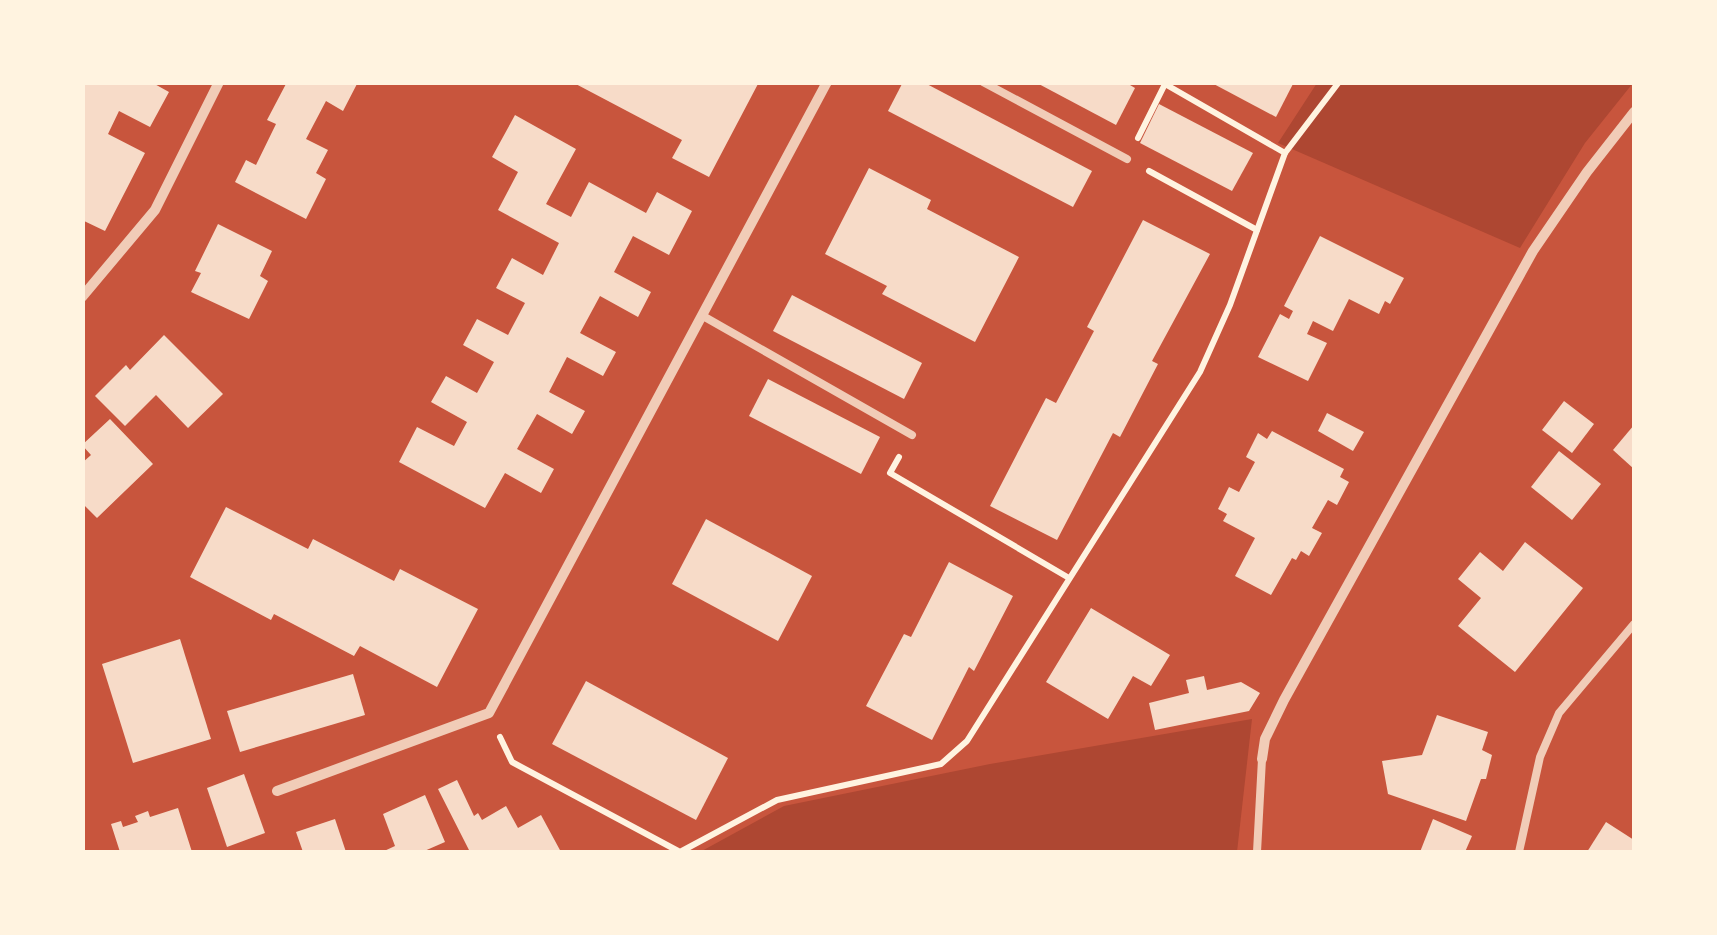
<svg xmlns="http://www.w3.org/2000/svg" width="1717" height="935" font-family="Overpass,sans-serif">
<rect width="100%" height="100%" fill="#c8553d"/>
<!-- green -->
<g fill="#ae4732">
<polygon points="1317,83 1633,83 1585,143 1520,248 1278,143"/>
<polygon points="1252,719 1237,852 700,852 784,806 990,764"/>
</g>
<!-- building -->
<g fill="#f7dbc8">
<polygon points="82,82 151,82 169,92 150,127 119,111 108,134 145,153 105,231 82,220"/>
<polygon points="287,82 358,82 343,111 326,101 306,139 328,150 316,173 326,179 306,219 235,182 246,160 256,165 276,124 267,120"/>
<polygon points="572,82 759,82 709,177 672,158 682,140"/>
<polygon points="903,82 923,82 1092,171 1073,207 888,111"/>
<polygon points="1035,82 1125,82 1135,88 1116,125"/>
<polygon points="1210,82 1294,82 1276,117"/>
<polygon points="1159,104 1253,153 1232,191 1140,143"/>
<polygon points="515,115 576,149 546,204 571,217 589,182 646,213 657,192 692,211 669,255 633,236 614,272 651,292 638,317 600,296 580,333 616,352 603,376 567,357 549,392 585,411 572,434 537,414 517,449 554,469 541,493 505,473 485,508 399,462 417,427 454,446 467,422 431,402 446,376 477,393 494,362 463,345 477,319 508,335 525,303 496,288 512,258 543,275 559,243 498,210 518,172 492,157"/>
<polygon points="869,168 931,200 927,209 1019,257 975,342 882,294 887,286 825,254"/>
<polygon points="1143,220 1210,254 1152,361 1158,364 1120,437 1113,433 1057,540 990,506 1046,398 1056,403 1094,331 1087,327"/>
<polygon points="218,224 272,251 260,276 268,281 249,319 191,292 201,273 195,271"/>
<polygon points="1320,236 1404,278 1390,304 1385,301 1379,314 1349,299 1333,331 1313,321 1307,334 1327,343 1308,381 1258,357 1280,314 1289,319 1293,311 1284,306"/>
<polygon points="792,295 922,363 904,399 773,331"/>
<polygon points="164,335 223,394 188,428 156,395 125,426 95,396 126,365 130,370"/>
<polygon points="768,379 880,437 861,474 749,416"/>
<polygon points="1564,401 1594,424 1572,453 1542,430"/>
<polygon points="1327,413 1364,432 1353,451 1318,431"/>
<polygon points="110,419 153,464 97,518 82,503 82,463 91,455 82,445"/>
<polygon points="1634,425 1634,469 1613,450"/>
<polygon points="1272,431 1344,469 1340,477 1349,482 1337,505 1328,500 1312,528 1322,533 1309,556 1301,551 1296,560 1292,558 1271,595 1235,576 1255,538 1223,521 1227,514 1218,509 1229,487 1239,492 1255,462 1246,457 1258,433 1267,439"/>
<polygon points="1559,451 1601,484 1572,520 1531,487"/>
<polygon points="226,507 308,549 313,539 394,581 400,569 478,609 437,687 360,646 354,656 274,614 271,620 190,577"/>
<polygon points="706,519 812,576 778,641 672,584"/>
<polygon points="1525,542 1583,588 1515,672 1458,626 1481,598 1458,579 1480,552 1503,571"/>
<polygon points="949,562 1013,596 974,671 969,667 932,740 866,706 904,634 911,637"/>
<polygon points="1091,608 1170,655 1151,686 1133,676 1108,719 1046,682"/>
<polygon points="180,639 211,739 133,763 102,664"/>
<polygon points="353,674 365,715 240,752 227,711"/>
<polygon points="1204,676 1207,690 1241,682 1260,693 1249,711 1155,730 1149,703 1189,693 1186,680"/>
<polygon points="586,681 728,758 696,820 552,744"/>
<polygon points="1437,715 1488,732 1482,750 1492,755 1486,779 1481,779 1466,821 1388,794 1382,761 1422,755"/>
<polygon points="244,774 265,833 227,847 207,788"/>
<polygon points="457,780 474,816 478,813 482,820 506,806 518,828 541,815 561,852 470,852 438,789"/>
<polygon points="425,795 445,842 422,852 382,852 395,846 383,814"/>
<polygon points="178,808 192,852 120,852 111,824 121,821 123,827 138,822 135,816 148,811 150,817"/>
<polygon points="335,819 346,852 303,852 296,832"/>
<polygon points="1433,819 1472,836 1465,852 1420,852"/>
<polygon points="1606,822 1634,840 1634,852 1587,852"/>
</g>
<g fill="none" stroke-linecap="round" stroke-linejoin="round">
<!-- path -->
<g stroke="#fff3e0" stroke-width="6">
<polyline points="1165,84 1285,153"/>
<polyline points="1138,138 1165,84"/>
<polyline points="1149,171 1257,230"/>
<polyline points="899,457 890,473 1069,578"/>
<polyline points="500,737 512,762 680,852 777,800 941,764 967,741 1200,372 1230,305 1285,153 1339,82"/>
</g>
<!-- service -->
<g stroke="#f1ccb7" stroke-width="8">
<polyline points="983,82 1127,159"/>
<polyline points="703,316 912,435"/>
<polyline points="1257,852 1262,759"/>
<polyline points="1519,852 1540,757 1559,713 1634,624"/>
</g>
<!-- minor -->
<g stroke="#f1ccb7" stroke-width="10">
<polyline points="82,297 155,210 219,82"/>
<polyline points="1262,759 1265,739 1284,700 1533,251 1587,172 1634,112"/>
<polyline points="277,791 489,713 827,82"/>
</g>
</g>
<!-- border -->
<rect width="1717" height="935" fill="none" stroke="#fff3e0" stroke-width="170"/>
</svg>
